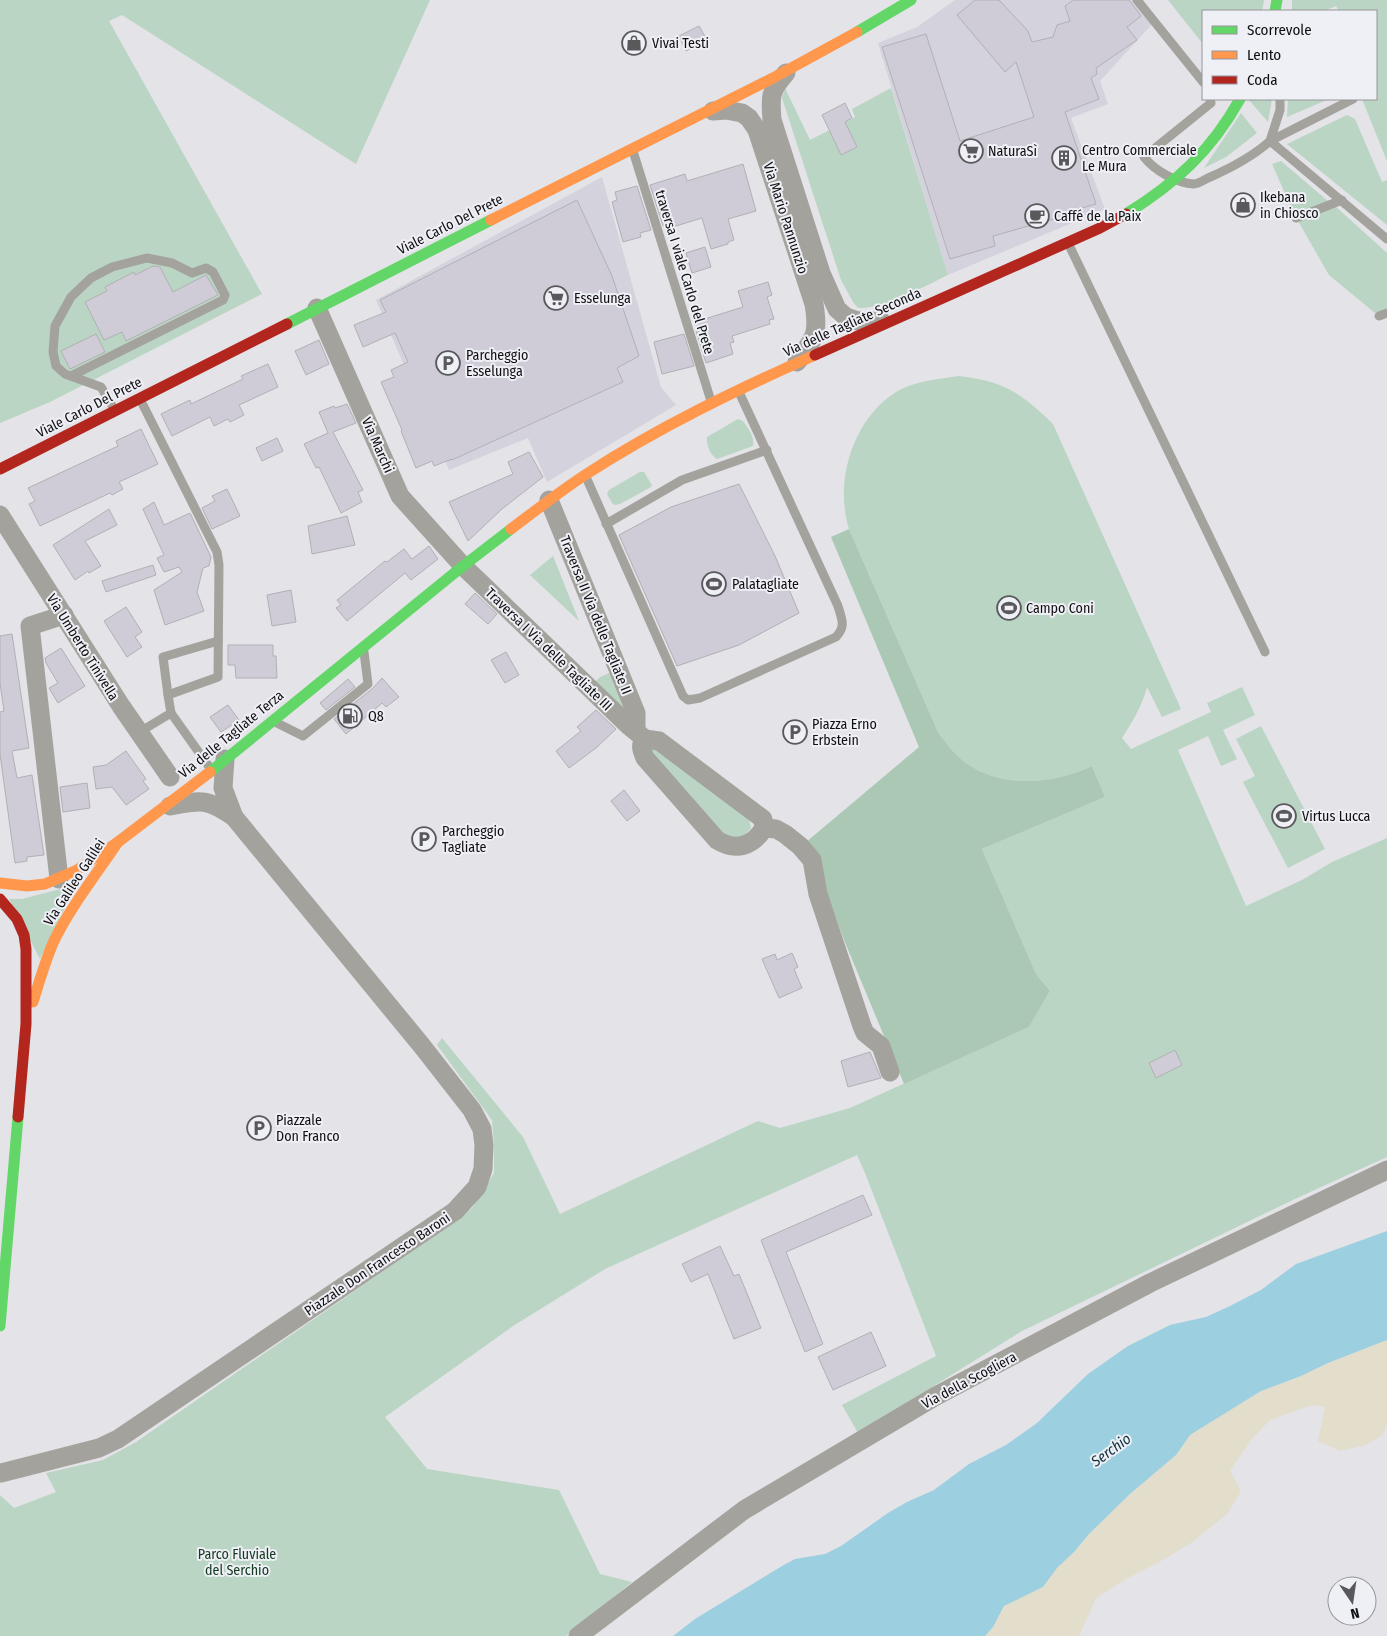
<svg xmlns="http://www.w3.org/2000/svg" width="1387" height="1636" font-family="'Fira Sans Condensed',sans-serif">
<rect width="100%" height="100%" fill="#e3e3e8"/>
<!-- built -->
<g fill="#d4d3dd">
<polygon points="955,0 1143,0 1157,19 1100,81 1108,104 1071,118 1105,209 948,275 878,43 917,27"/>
<polygon points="602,177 661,387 676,405 547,482 528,438 449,470 376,300"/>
</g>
<!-- green -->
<g fill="#bad5c3">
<polygon points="0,0 430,0 356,164 122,15 109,21 262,294 50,402 0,423"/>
<polygon points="1168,0 1264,0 1262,11 1203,11 1203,44"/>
<polygon points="1292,0 1387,0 1387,161 1362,99 1376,99 1376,11 1339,11 1336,6 1324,11 1292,11"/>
<path d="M785,88L810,140L855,117L852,109L891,88L948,275C923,287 885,309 858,308L853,302L841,280L782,98Z"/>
<polygon points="1249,99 1272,99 1268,122 1249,100"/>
<polygon points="1288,99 1329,99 1287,117"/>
<polygon points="1241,113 1257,133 1226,157 1204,168"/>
<polygon points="1347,115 1355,119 1382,182 1387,180 1387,225 1287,144"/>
<polygon points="1281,161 1329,202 1295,216 1272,164"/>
<polygon points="1335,206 1387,253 1387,308 1375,313 1329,275 1298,221"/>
<path d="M959,376C1004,381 1021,393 1053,424L1181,709L1162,717L1147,687C1142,706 1133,721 1122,738L1131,749L1211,712L1207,703L1242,687L1255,715L1223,730L1237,759L1221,766L1208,736L1178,750L1246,906L1302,880L1332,862L1387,838V1157L1297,1198L1022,1331L858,1433L842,1405L936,1356L865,1173L857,1155L605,1269L513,1326L385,1417L427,1469L559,1490L600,1574L632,1582L566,1636H0V1495L14,1508L56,1492L46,1473L103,1460L136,1442L453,1223L472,1208L494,1173V1144L492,1120L437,1045L442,1038L523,1137L560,1214L758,1121L780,1128L850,1108L1029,1027L1050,991L1036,974L982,849L1105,797L1092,766C1054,784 1002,789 966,763C955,755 946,743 938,732L849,529C834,481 853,419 896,392C914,381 939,379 959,376Z"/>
<path d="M738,419L743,421C748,428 755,437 753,446L717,459C710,455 706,444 707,437Z"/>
<polygon points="640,472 644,472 652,485 651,487 620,504 615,505 612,503 607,494 609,490"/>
<polygon points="553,556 579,621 530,575"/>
<polygon points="612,672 629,714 592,685 600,677"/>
<polygon points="1261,726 1325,849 1288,868 1243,782 1255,776 1236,739"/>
<polygon points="656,745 749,819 751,828 743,837 727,840 649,756 650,748"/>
<polygon points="76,885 40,959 9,899 22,899"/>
</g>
<!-- forest -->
<path fill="#abc8b5" d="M849,529L938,732C946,743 955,755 966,763C1002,789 1054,784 1092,766L1105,797L982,849L1036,974L1050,991L1029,1027L904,1084L844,940L823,883L805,843L919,747L831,537Z"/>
<!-- sand -->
<polygon fill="#e3decb" points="1387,1340 1387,1424 1383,1435 1366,1445 1340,1451 1318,1441 1325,1407 1312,1405 1270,1420 1251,1440 1230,1471 1241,1491 1228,1513 1191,1543 1161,1561 1128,1578 1096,1598 1079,1636 985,1636 993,1627 1004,1606 1043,1587 1057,1568 1074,1552 1089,1534 1130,1494 1176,1455 1190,1435 1261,1391 1301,1376 1328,1363"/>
<!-- water -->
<polygon fill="#9ccfe0" points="1387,1231 1387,1340 1328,1363 1301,1376 1261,1391 1190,1435 1176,1455 1130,1494 1089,1534 1074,1552 1057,1568 1043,1587 1004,1606 993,1627 985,1636 673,1636 695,1619 782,1566 795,1559 825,1554 841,1546 888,1513 907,1502 934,1490 969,1464 1006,1445 1037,1423 1088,1374 1128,1346 1170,1325 1206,1317 1230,1306 1261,1290 1296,1264"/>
<!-- building -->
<g fill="#cfccd8" stroke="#b1b0b4">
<polygon points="975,0 999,0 1028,31 1032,42 1053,37 1057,25 1070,21 1065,6 1073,0 1129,0 1141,16 1127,27 1137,40 1096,68 1097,74 1091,78 1099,99 1065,112 1096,204 1057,215 1057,218 993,236 995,246 950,259 882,47 926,34 960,141 1034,117 1016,62 1005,72 957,15"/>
<polygon points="699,26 707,40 686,51 679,36"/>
<polygon points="845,103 852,118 845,122 857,147 841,155 822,115"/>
<polygon points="743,164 756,211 728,219 734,240 728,242 728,244 711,249 702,218 666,229 665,226 663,226 650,185 685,174 687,181"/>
<polygon points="637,186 651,230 640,233 641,237 623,242 612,202 617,200 615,192"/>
<polygon points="577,200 612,276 639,356 617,368 623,382 452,460 452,459 434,466 432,461 416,468 401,431 402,430 381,382 394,377 391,370 408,362 395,333 363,347 354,325 386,312 380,300"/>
<polygon points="705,247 711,267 692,273 686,253"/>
<polygon points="153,266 160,267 173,292 206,275 218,295 126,341 122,332 104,340 85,302 107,291 105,287 134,272 135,275"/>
<polygon points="768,282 772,295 767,297 774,319 769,320 770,324 732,336 734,342 730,343 733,354 706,363 696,331 698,331 695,322 743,307 738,291"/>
<polygon points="96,334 105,352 70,369 61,351"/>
<polygon points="684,334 694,366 662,374 654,342"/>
<polygon points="319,340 329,364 306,375 295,351"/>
<polygon points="268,364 278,387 239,405 244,415 230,422 228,419 214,426 210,417 172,436 161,414 190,400 191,404 243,379 241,376"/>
<polygon points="347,404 356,423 333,432 363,490 358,492 362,502 341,513 319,467 316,468 304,444 328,433 319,412 334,406 335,408"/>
<polygon points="141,429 158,464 119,482 123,489 112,495 110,493 40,526 29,504 35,501 28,488 118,446 116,441"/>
<polygon points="277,438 283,451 262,461 256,448"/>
<polygon points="529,452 543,477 502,509 468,541 449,502 513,474 508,462"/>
<polygon points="739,484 775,556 799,613 739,645 677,666 619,535 671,507"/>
<polygon points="227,489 240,516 212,529 202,508 215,501 212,496"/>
<polygon points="154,502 164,525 190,513 211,557 209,566 203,568 197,592 204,611 165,625 154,590 182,572 179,567 164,572 157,558 164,555 143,509"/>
<polygon points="109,509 117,525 85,541 101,566 89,573 88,571 75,580 53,545"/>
<polygon points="347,516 355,545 312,554 308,526"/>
<polygon points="429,546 438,559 411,580 405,573 347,621 336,608 341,605 337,600 385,561 387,562 404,549 412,559"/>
<polygon points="153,565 156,575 106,592 102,581"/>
<polygon points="291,590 296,622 272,626 267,595"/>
<polygon points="475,593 497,614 488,624 465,604"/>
<polygon points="126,607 142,632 135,637 142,647 127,657 104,621"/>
<polygon points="12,634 29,748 12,751 17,778 32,775 44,855 27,857 27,861 15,863 0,754 0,712 4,711 0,683 0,636"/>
<polygon points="228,645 273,645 273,656 276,656 277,678 236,678 235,665 228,665"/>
<polygon points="61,648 85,686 58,703 49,688 58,683 46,663 45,658"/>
<polygon points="506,652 519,675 505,683 491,660"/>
<polygon points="382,678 399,697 386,707 382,703 346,734 334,719 372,689"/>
<polygon points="348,679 355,687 326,710 320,703"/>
<polygon points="228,705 239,720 221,732 210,717"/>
<polygon points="596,710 616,729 596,748 569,768 556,751 581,731 577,727"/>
<polygon points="126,751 146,779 143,781 149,789 126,805 112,787 96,789 93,767 106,765"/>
<polygon points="87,783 90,808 63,812 60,787"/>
<polygon points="624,790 640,811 627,821 611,801"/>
<polygon points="792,953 798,967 794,969 802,988 779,998 762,959 775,954 777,960"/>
<polygon points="1175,1050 1182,1065 1156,1078 1149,1063"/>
<polygon points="870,1052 881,1078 848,1087 841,1061"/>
<polygon points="863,1195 872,1215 786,1252 823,1344 805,1352 761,1240"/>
<polygon points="720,1246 734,1276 739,1274 761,1328 734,1339 708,1274 691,1282 682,1264"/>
<polygon points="871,1332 886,1366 833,1390 818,1357"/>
</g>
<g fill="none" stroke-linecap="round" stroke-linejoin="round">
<!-- lane -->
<g stroke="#a4a29c" stroke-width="9">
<polyline points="1137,0 1203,82"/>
<path d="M1210,99L1211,103L1144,157C1154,170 1176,183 1194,184C1198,184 1204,180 1208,178C1231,168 1252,157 1270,141L1353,99"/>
<polyline points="1270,141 1387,239"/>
<polyline points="1270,141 1280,110 1280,99"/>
<polyline points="633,151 711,401"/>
<polyline points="1296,218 1342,200"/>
<polyline points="1069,245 1265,652"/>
<polyline points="1379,316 1387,313"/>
<polyline points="71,376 223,300 225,295 213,272 206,268 192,273 172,263 147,258 112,267 91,278 71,297 55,326 53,352 56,366 65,374 101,387 114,409"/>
<polyline points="141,401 217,552 219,565 218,677 168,695 171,713 210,768"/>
<path d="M586,477L683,696L688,700L700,698L836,637C846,626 842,620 838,606L739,392"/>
<polyline points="606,524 682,480 767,450"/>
<polyline points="168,695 163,657 218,641"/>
<polyline points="277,723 303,736 368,684 364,652"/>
<polyline points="138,733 171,713"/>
</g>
<!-- street -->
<g stroke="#a4a29c" stroke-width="19">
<path d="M786,73C770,91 770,96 772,120L821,273L837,309L846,317L858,321H881"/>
<path d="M713,111L726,110L742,113L749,118L757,130L814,304C819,335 815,337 797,362"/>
<path d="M317,308L400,496L463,566L629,726L645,739C639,746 642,750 645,758L717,840C736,852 753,846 764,828"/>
<polyline points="549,500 636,713 636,731"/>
<polyline points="0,515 121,706 170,777"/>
<polyline points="645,739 659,741 763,819 764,828"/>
<path d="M170,806C201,800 207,798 234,817"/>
<polyline points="764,828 776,829 785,834 800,846 812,860 818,894 862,1026 865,1033 881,1046 890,1072"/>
<polyline points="59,879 30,626 64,615"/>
<polyline points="1,1473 99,1448 118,1439 455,1211 477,1187 483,1169 484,1145 482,1129 472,1110 422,1046 234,817 223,788 225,759"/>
<polyline points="578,1636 744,1510 936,1396 1150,1283 1387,1170"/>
</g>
<!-- fast -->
<g stroke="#63d668" stroke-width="11">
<polyline points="1275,11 1277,0"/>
<polyline points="857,32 911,0"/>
<path d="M1126,214C1176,183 1211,151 1240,99"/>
<polyline points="287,324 491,220"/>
<polyline points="210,772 463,566 511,529"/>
<polyline points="0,1326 18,1117"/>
</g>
<!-- slow -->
<g stroke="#ff974d" stroke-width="11">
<polyline points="491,220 773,78 857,32"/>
<path d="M511,529C535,511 559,492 585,475C657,428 736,390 815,355"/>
<polyline points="0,883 27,886 45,884 77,870 118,842 210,772"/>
<path d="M33,1002C39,982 45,962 53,943C70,907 96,875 118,842"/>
</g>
<!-- jam -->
<g stroke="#b3261e" stroke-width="11">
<polyline points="815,355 1100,228 1126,214"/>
<polyline points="0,469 287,324"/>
<polyline points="0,899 17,919 24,935 26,949 26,1024 18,1117"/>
</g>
</g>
<!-- icons -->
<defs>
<g id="shop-ring" transform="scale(1.25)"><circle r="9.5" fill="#efeff6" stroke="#59595c" stroke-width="1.5"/><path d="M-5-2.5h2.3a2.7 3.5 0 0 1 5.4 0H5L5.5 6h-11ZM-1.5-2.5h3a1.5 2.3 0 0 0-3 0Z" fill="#59595c"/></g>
<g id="supermarket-ring" transform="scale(1.25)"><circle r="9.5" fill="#efeff6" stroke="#59595c" stroke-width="1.5"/><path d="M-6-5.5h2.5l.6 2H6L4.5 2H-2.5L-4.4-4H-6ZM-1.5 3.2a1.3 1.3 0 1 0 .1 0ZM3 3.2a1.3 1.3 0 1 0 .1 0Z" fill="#59595c"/></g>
<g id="building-ring" transform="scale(1.25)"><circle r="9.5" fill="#efeff6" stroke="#59595c" stroke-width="1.5"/><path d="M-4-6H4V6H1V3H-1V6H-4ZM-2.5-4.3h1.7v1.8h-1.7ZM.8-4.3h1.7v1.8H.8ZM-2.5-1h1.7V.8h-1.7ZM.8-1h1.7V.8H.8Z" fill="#59595c"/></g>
<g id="cafe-ring" transform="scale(1.25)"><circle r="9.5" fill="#efeff6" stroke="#59595c" stroke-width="1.5"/><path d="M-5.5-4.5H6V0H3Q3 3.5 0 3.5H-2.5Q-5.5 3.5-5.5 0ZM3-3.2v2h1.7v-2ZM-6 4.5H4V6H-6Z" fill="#59595c"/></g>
<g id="parking-ring" transform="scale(1.25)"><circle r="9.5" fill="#efeff6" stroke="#59595c" stroke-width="1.5"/><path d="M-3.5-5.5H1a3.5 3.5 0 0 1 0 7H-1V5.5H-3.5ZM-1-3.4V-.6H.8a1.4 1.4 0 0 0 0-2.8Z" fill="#59595c"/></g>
<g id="stadium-ring" transform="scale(1.25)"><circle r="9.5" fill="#efeff6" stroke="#59595c" stroke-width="1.5"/><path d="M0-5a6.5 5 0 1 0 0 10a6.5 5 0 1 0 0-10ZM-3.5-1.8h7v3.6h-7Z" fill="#59595c"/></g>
<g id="fuel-ring" transform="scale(1.25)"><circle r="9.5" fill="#efeff6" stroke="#59595c" stroke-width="1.5"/><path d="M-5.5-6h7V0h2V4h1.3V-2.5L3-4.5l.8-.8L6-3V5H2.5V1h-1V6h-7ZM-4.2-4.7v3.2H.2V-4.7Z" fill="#59595c"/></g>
</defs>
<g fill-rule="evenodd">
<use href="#shop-ring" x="634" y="43"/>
<use href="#supermarket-ring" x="971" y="151"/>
<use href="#building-ring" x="1064" y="158"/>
<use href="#shop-ring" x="1243" y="205"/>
<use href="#cafe-ring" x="1037" y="216"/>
<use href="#supermarket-ring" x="556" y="298"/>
<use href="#parking-ring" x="448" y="363"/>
<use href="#stadium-ring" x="714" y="584"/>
<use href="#stadium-ring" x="1009" y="608"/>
<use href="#fuel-ring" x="350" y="716"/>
<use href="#parking-ring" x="795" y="732"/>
<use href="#stadium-ring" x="1284" y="816"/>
<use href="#parking-ring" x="424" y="839"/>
<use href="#parking-ring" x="259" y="1128"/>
</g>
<g text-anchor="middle" stroke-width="4" stroke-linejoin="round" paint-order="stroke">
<!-- poi labels -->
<g font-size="14" fill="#0f0f11" stroke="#efeff6" text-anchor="start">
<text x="652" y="48">Vivai Testi</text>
<text x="1082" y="155">Centro Commerciale<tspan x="1082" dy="16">Le Mura</tspan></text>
<text x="988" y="156">NaturaSì</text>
<text x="1260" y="202">Ikebana<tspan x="1260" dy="16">in Chiosco</tspan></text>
<text x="1054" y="221">Caffé de la Paix</text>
<text x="574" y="303">Esselunga</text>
<text x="466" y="360">Parcheggio<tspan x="466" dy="16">Esselunga</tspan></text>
<text x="732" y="589">Palatagliate</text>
<text x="1026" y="613">Campo Coni</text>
<text x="368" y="721">Q8</text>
<text x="812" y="729">Piazza Erno<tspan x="812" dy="16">Erbstein</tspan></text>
<text x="1302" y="821">Virtus Lucca</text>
<text x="442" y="836">Parcheggio<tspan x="442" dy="16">Tagliate</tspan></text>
<text x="276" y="1125">Piazzale<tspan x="276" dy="16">Don Franco</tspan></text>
</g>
<!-- street labels -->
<g font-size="14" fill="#0f0f11" stroke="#efeff6">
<text transform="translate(786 218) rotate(72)" y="5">Via Mario Pannunzio</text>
<text transform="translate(450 224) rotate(-27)" y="5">Viale Carlo Del Prete</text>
<text transform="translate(685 272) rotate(73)" y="5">traversa I viale Carlo del Prete</text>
<text transform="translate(852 322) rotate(-24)" y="5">Via delle Tagliate Seconda</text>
<text transform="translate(89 407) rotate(-27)" y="5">Viale Carlo Del Prete</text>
<text transform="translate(378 445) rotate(66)" y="5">Via Marchi</text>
<text transform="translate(596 615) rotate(68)" y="5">Traversa II Via delle Tagliate II</text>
<text transform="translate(83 647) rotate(58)" y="5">Via Umberto Tinivella</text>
<text transform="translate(549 649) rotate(44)" y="5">Traversa I Via delle Tagliate III</text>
<text transform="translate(231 734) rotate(-39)" y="5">Via delle Tagliate Terza</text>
<text transform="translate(74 882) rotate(-57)" y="5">Via Galileo Galilei</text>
<text transform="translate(377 1264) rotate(-34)" y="5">Piazzale Don Francesco Baroni</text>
<text transform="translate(969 1380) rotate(-28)" y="5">Via della Scogliera</text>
</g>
<!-- park labels -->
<g font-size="14" fill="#113a1f" stroke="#efeff6">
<text x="237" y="1559">Parco Fluviale<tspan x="237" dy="16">del Serchio</tspan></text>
</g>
<!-- water labels -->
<g font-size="15" font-style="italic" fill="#0f333d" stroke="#efeff6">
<text transform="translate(1111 1450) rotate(-36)" y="5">Serchio</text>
</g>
</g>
<!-- legend -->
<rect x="1202" y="10" width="175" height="90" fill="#efeff6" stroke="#95959a"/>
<rect x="1212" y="26" width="25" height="8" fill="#63d668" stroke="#95959a"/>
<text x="1247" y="35" font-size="15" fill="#0f0f11">Scorrevole</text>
<rect x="1212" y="51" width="25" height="8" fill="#ff974d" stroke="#95959a"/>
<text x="1247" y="60" font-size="15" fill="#0f0f11">Lento</text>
<rect x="1212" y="76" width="25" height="8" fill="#b3261e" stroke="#95959a"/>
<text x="1247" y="85" font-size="15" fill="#0f0f11">Coda</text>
<!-- north arrow -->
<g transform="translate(1352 1601) rotate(167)"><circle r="24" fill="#efeff6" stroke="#95959a"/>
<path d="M0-4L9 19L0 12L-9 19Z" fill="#59595c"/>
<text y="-8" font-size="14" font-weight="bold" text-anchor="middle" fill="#0f0f11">N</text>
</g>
</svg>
